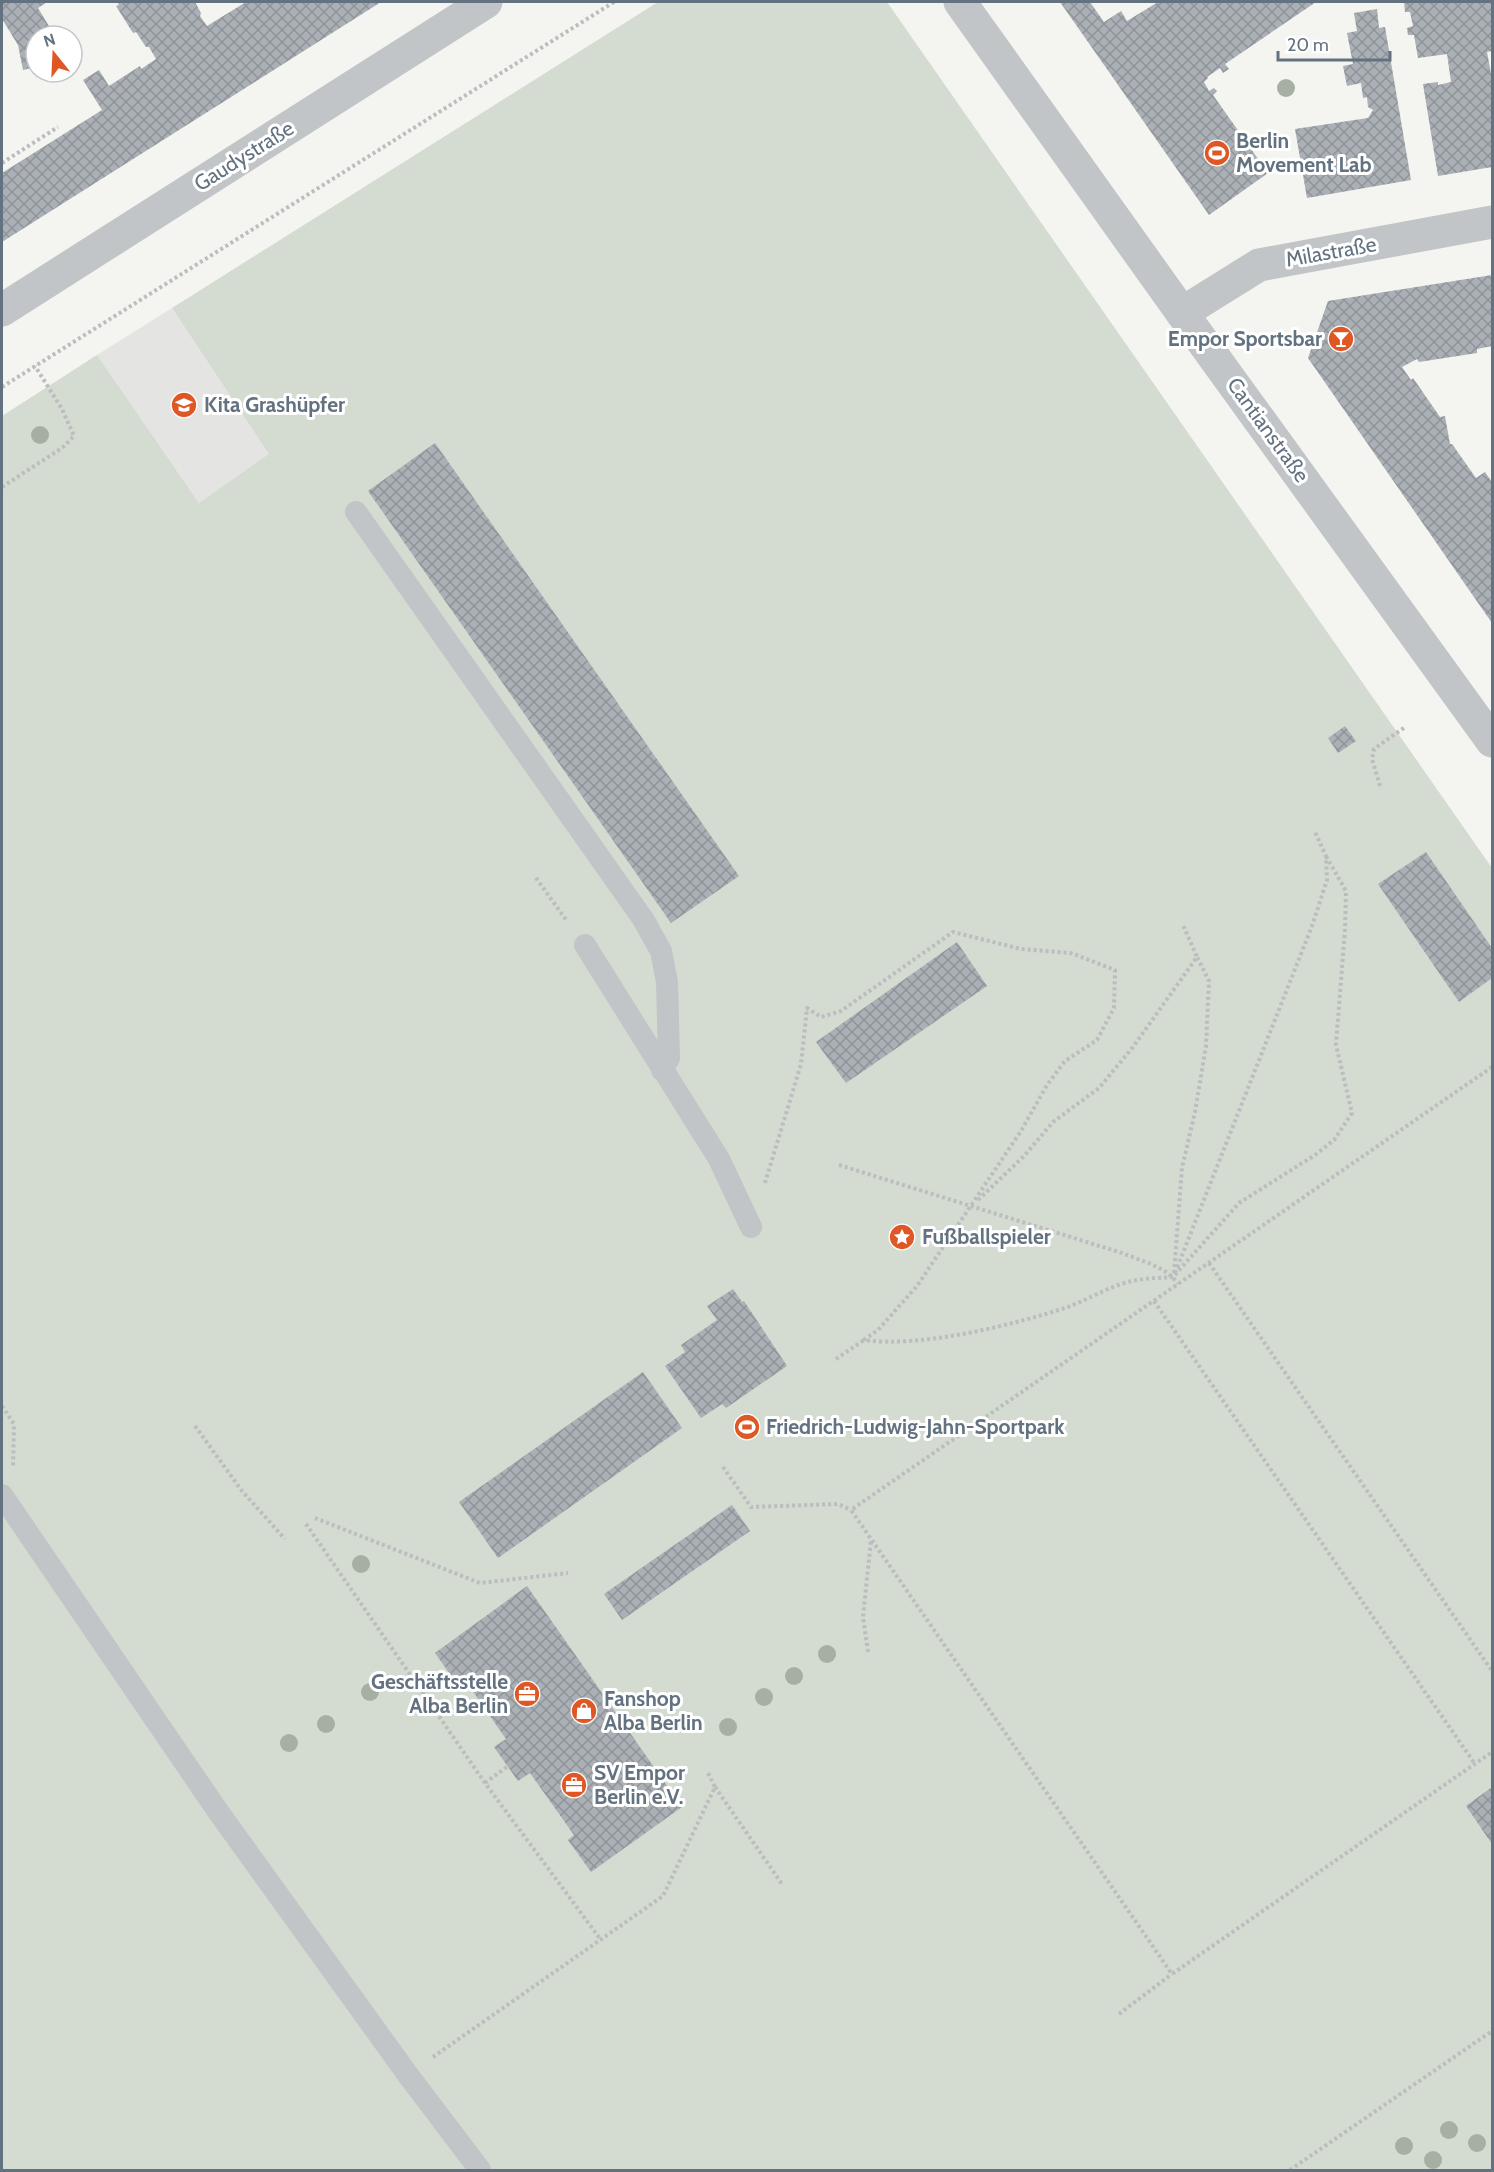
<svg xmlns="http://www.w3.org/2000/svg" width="1494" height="2172" font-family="Cabin,sans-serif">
<defs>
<pattern id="building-cross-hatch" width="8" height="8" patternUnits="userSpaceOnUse" patternTransform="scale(1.5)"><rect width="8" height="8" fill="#aab0b5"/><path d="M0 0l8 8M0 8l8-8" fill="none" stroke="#8e9498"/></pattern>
</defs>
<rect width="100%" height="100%" fill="#f4f4f0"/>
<!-- built -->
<polygon fill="#e4e5e3" points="172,308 270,455 199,503 97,355"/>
<!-- park -->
<polygon fill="#d4dbd1" points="658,2 887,2 1492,868 1492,2170 2,2170 2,416 97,355 199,503 269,454 172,308"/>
<!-- building -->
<g fill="url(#building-cross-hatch)">
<polygon points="2,2 47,2 38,8 55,36 36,36 36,67 23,70 18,45 2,19"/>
<polygon points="117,2 195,2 201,13 200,16 207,26 246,2 381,2 2,242 2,173 102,110 83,80 99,70 109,86 140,66 141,69 156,59 149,47 146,47 136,32 133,33 116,6 119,5"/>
<polygon points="1060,2 1090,2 1104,22 1121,11 1127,21 1158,2 1316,2 1225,64 1229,69 1223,73 1220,68 1207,77 1208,78 1204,82 1209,91 1214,88 1217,91 1213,95 1268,173 1209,215"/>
<polygon points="1404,2 1492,2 1492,51 1487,52 1492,79 1492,167 1438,176 1423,84 1438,82 1438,85 1451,82 1447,54 1418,58 1414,35 1408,35 1407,28 1413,26 1410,12 1405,12"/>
<polygon points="1377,9 1379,28 1385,27 1411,180 1307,198 1295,129 1368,118 1373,110 1368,107 1367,97 1363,98 1361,83 1347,86 1343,66 1353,64 1347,33 1357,31 1354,13"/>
<polygon points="1492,275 1492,346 1477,349 1477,353 1419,362 1417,359 1402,367 1411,380 1413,378 1440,417 1445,416 1450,444 1452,444 1476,478 1485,472 1492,482 1492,623 1308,358 1328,301"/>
<polygon points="435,443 739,876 671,923 368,491"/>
<polygon points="1345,726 1356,741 1338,753 1328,738"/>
<polygon points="1426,852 1492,948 1492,978 1459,1002 1378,884"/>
<polygon points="957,942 987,986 846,1083 816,1042"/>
<polygon points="733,1289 742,1302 744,1301 787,1366 726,1408 722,1404 701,1418 665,1366 685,1352 681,1345 717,1320 707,1306"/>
<polygon points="643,1372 682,1428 498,1558 459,1502"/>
<polygon points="732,1505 750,1531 622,1620 604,1594"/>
<polygon points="527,1586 682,1807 591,1872 568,1840 574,1835 530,1773 518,1781 494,1747 506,1739 465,1680 457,1684 435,1653"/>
<polygon points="1492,1787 1492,1844 1466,1806"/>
</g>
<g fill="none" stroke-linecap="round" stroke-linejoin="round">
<!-- path -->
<g stroke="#bbbdbf" stroke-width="4" stroke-dasharray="3 3" stroke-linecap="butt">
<polyline points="2,163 58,127"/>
<polyline points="2,387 614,2"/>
<polyline points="2,487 62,448 74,436 62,409 35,366"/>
<polyline points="1380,786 1372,759 1374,749 1405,727"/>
<polyline points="536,878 567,921"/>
<polyline points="1492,1067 851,1510 1172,1974 1492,1752"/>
<path d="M839,1165L1122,1253C1141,1261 1166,1266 1178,1284"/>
<path d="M765,1183L801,1064L807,1008L821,1017L841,1011L953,932L1021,949L1071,953L1115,970L1114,1008L1097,1040L1065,1061L1047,1085L1021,1131L917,1286L878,1330L864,1340C921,1348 1013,1325 1068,1307C1089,1299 1110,1286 1132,1281C1145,1278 1160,1278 1173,1277L1239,1203L1315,1155L1334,1140L1352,1113L1336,1045L1345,929L1346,891L1326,856"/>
<polyline points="978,1200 1024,1156 1053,1122 1099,1088 1133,1047 1197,957 1183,925"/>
<polyline points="1209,1263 1492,1671"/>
<polyline points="1174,1273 1182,1168 1195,1112 1206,1046 1209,981 1197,957"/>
<polyline points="1175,1273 1312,926 1327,880 1326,856 1315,832"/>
<polyline points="1154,1301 1475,1764"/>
<polyline points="836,1359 864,1340"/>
<polyline points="2,1406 14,1424 13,1467"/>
<polyline points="195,1426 242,1491 285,1539"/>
<polyline points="723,1467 751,1507 838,1504 851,1510"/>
<polyline points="315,1518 480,1583 568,1573"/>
<polyline points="306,1524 485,1783 601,1940"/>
<polyline points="868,1652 863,1617 871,1540"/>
<polyline points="485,1783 508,1766"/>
<polyline points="715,1787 782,1884"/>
<polyline points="1119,2014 1172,1974"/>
<polyline points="433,2057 663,1896 715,1787 708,1773"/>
<polyline points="1290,2170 1492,2031"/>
</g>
<!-- service -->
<g stroke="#c1c5c8" stroke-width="22">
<polyline points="356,512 643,919 661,951 667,982 669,1058 662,1070"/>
<polyline points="585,945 719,1159 751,1227"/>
<polyline points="2,1495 217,1810 408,2075 480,2170"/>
</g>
<!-- minor -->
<g stroke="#c1c5c8" stroke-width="33">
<polyline points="960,2 1182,313 1492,741"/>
<polyline points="2,310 486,2"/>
<polyline points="1182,313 1259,265 1492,222"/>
</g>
</g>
<!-- trees -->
<g fill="#a6b0a2">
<circle cx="1286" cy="88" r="9"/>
<circle cx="40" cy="435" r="9"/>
<circle cx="361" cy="1564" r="9"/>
<circle cx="827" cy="1654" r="9"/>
<circle cx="794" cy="1676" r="9"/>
<circle cx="370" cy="1692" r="9"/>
<circle cx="764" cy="1697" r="9"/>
<circle cx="326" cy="1724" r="9"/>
<circle cx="728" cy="1727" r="9"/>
<circle cx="289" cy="1743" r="9"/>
<circle cx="1449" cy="2130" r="9"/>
<circle cx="1477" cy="2143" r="9"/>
<circle cx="1404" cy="2146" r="9"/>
<circle cx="1433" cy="2160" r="9"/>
</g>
<!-- icons -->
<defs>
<g id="stadium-disc" transform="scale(1.35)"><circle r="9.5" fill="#de5725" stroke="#fff"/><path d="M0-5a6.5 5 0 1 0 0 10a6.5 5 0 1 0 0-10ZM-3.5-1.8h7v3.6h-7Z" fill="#fff"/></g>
<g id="bar-disc" transform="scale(1.35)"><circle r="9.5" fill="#de5725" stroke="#fff"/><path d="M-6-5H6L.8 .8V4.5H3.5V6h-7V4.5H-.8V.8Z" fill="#fff"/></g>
<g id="school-disc" transform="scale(1.35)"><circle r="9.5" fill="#de5725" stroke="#fff"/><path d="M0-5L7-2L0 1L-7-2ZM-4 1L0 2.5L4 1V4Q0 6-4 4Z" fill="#fff"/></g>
<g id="sight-disc" transform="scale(1.35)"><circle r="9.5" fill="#de5725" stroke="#fff"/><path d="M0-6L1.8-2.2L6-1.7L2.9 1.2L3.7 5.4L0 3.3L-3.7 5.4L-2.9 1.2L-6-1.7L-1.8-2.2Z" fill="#fff"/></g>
<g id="office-disc" transform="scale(1.35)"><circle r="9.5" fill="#de5725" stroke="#fff"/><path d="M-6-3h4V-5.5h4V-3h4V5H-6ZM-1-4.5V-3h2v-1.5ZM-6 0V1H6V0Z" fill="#fff"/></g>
<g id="shop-disc" transform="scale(1.35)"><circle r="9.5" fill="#de5725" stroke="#fff"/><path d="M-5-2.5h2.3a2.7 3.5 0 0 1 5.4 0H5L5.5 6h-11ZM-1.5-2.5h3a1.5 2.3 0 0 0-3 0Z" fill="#fff"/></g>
</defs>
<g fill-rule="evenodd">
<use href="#stadium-disc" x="1217" y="153"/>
<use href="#bar-disc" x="1341" y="339"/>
<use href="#school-disc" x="184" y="405"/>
<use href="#sight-disc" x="902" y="1237"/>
<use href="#stadium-disc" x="747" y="1427"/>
<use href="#office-disc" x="527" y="1694"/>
<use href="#shop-disc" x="584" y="1711"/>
<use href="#office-disc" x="574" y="1785"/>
</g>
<g text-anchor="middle" stroke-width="6" stroke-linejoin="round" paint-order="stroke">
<!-- poi labels -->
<g font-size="21" font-weight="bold" fill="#637280" stroke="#fff" text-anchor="start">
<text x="1236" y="148">Berlin<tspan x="1236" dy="24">Movement Lab</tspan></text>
<text x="1322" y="346" text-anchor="end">Empor Sportsbar</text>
<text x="204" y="412">Kita Grashüpfer</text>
<text x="922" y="1244">Fußballspieler</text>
<text x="766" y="1434">Friedrich-Ludwig-Jahn-Sportpark</text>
<text x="508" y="1689" text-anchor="end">Geschäftsstelle<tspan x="508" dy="24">Alba Berlin</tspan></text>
<text x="604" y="1706">Fanshop<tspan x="604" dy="24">Alba Berlin</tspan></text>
<text x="594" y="1780">SV Empor<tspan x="594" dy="24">Berlin e.V.</tspan></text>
</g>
<!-- street labels -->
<g font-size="21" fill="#637280" stroke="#fff">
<text transform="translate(244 156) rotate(-32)" y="7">Gaudystraße</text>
<text transform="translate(1331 252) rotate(-10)" y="7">Milastraße</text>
<text transform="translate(1268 430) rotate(54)" y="7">Cantianstraße</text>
</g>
</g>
<!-- border -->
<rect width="1494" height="2172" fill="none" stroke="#637280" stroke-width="6"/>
<!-- north arrow -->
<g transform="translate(54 54) rotate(342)"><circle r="28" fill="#ffffff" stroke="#c1c7cc" stroke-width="1.5"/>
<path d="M0-4.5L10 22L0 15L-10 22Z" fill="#de5725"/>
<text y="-9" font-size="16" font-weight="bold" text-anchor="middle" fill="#637280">N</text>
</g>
<!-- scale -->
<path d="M1278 51v9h112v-9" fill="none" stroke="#637280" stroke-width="3"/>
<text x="1287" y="51" font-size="18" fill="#637280" stroke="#ffffff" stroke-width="4.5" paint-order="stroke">20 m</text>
</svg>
